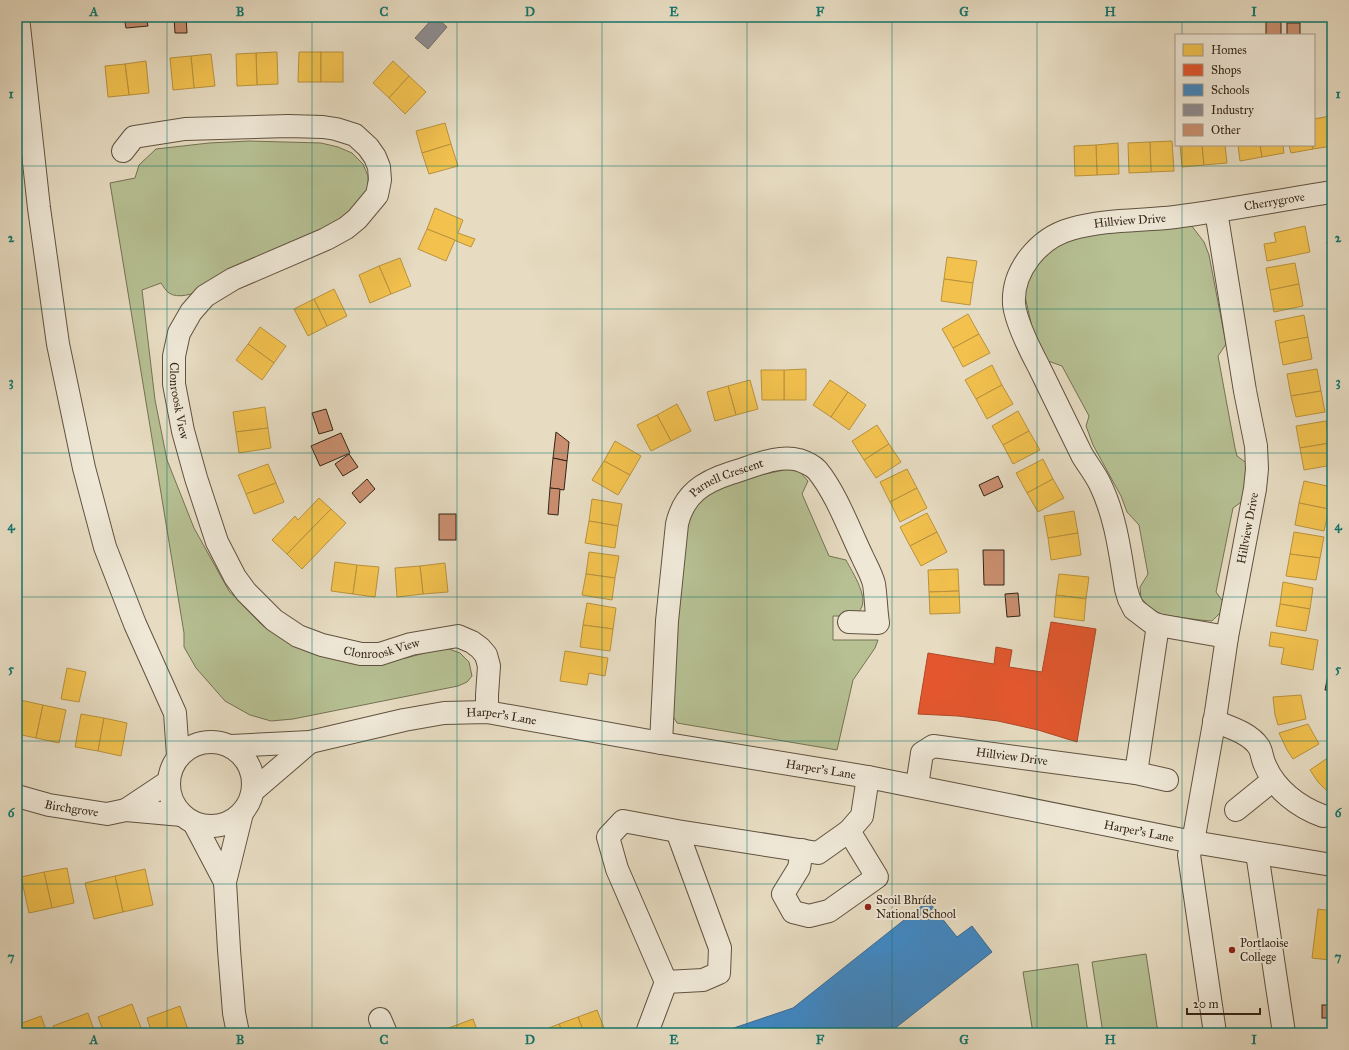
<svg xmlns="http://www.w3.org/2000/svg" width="1349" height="1050" font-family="'IM FELL Great Primer',serif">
<rect width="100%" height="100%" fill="#e7dcc2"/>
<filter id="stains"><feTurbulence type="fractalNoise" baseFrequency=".005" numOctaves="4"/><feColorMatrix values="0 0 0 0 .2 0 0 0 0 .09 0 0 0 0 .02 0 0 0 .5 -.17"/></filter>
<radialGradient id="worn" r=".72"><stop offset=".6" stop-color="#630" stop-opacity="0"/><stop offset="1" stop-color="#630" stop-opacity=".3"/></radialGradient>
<!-- green -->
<g fill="#b6c093" stroke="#757254">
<path d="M249,141L321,143L338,147L352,153L363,164L368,176V189L352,214L202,290C193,294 178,299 169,293C166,291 163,286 161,283L142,290L155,400L167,460L194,528L229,591L262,625L295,645L363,660L406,658L436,650L449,649L460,653L469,662L472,676L467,682L458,686L293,719L271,721L250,715L225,701L196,668L184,647V633L110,183L135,178L139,165L156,149L209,143Z"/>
<polygon points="1191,225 1204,242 1209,255 1226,344 1218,356 1235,448 1237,456 1248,464 1244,500 1233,508 1216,592 1224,603 1222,611 1212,621 1200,620 1162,615 1149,607 1141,598 1140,587 1148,574 1139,525 1127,512 1121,496 1093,445 1086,426 1089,416 1062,366 1048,361 1032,327 1024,292 1027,278 1038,261 1056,245 1088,231"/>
<path d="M788,469L798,470L808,481L802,494L829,556L846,560C852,572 872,601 858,612C852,617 839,616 833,616V640H878L875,648L853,680L837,750L677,723L673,716L677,569L690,516L698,504L707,495L721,488L761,475Z"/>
<polygon points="1146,954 1158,1033 1103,1033 1092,962"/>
<polygon points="1078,964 1088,1033 1033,1033 1023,972"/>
</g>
<!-- homes -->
<g fill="#f2c14e" stroke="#b9923d">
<polygon points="277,52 278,84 257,85 256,53"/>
<polygon points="299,52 321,52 321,82 298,82"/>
<rect x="321" y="52" width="22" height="30"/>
<polygon points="256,53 257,85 237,86 236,54"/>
<polygon points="211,54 215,86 194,88 191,56"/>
<polygon points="191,56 194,88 173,90 170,58"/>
<polygon points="146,61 149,93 129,95 125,64"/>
<polygon points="393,61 409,76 389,98 373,83"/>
<polygon points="125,64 129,95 108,97 105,66"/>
<polygon points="409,76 426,92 405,114 389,98"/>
<polygon points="1330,116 1332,130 1332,146 1313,149 1312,145 1314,145 1314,119"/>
<polygon points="445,123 451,144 422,153 416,131"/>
<polygon points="1172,141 1174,171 1151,172 1150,142"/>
<polygon points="1150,142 1151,172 1129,173 1128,143"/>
<polygon points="1118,143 1119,174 1097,175 1096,145"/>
<polygon points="451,144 458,166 429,174 422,153"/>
<polygon points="1096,145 1097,175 1075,176 1074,146"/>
<polygon points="1180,145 1202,145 1204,165 1182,167"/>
<polygon points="1202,145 1225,145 1227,163 1204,165"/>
<polygon points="1238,145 1260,145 1262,157 1240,161"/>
<polygon points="1260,145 1283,145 1284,153 1262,157"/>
<polygon points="1289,145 1312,145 1313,149 1291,153"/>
<polygon points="435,208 463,220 458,233 475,239 471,247 427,229"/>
<polygon points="1305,226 1310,252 1267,261 1264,244 1276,242 1274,233"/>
<polygon points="427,229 455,240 446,261 418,249"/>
<polygon points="947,257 977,261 973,283 944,279"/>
<polygon points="400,258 411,286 391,294 379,266"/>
<polygon points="1295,263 1299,284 1270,290 1266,268"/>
<polygon points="379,266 391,294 370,303 359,275"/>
<polygon points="944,279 973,283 970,305 941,301"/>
<polygon points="1299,284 1303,306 1274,312 1270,290"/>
<polygon points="334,289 347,316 327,326 314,299"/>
<polygon points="314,299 327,326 308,336 294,309"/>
<polygon points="968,314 979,334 953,348 942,329"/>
<polygon points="1304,315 1308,337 1279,343 1275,321"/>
<polygon points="260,327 286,346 274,363 248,344"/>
<polygon points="979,334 990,353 963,367 953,348"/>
<polygon points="1308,337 1312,359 1283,365 1279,343"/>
<polygon points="248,344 274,363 262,380 236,360"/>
<polygon points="992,365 1002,385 976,399 965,380"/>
<polygon points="806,369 806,400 784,400 784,370"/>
<polygon points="1317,369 1321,391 1291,396 1287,374"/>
<polygon points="761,370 784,370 784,400 762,400"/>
<polygon points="750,380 758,409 736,415 728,386"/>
<polygon points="830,380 848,392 831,417 813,405"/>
<polygon points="1002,385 1013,404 987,419 976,399"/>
<polygon points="728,386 736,415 715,421 707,392"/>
<polygon points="1321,391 1325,412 1296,417 1291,396"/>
<polygon points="848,392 866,405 849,430 831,417"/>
<polygon points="677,404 691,431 671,441 657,415"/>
<polygon points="265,407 268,428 236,432 233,412"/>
<polygon points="1018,411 1029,431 1003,445 992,426"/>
<polygon points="657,415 671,441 651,451 637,425"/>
<polygon points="1326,421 1330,443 1300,448 1296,426"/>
<polygon points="877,425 889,444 864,460 852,441"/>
<polygon points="268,428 271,448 239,453 236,432"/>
<polygon points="1029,431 1040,450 1013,464 1003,445"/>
<polygon points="615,441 641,456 630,475 604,461"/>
<polygon points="1330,443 1332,454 1332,465 1304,470 1300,448"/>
<polygon points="889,444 901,462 876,478 864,460"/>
<polygon points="1043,459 1053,479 1027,493 1016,473"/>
<polygon points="604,461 630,475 618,495 592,480"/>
<polygon points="268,464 276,483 246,494 238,475"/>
<polygon points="907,469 917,488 890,502 880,482"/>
<polygon points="1053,479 1064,498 1038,512 1027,493"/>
<polygon points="1304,481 1332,487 1332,495 1329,509 1299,503"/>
<polygon points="276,483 284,502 254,514 246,494"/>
<polygon points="917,488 927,508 900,522 890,502"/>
<polygon points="319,498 331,509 287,554 272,540 295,516 298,520"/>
<polygon points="592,499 622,504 618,526 589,521"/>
<polygon points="1299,503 1329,509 1324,531 1295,525"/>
<polygon points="331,509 346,523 302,569 287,554"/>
<polygon points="1074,511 1078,533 1048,538 1044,516"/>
<polygon points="927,513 937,532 910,546 900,527"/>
<polygon points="589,521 618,526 615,548 585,543"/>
<polygon points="937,532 947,552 921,566 910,546"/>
<polygon points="1294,532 1324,537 1320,558 1290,554"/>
<polygon points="1078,533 1081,555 1051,560 1048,538"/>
<polygon points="589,552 619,556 615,578 586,574"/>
<polygon points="1290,554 1320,558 1316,580 1286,576"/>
<polygon points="335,562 357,565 353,594 331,591"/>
<polygon points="445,563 448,592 423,594 420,566"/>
<polygon points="357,565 379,567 375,597 353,594"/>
<polygon points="420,566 423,594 397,597 395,568"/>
<polygon points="958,569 959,591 929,592 928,570"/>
<polygon points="586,574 615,578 612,600 582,595"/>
<polygon points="1059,574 1089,577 1086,599 1056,595"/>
<polygon points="1283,582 1313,588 1310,609 1280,604"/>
<polygon points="959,591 960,613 930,614 929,592"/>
<polygon points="1056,595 1086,599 1084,621 1054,617"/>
<polygon points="587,603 616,608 613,629 583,625"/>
<polygon points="1280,604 1310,609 1306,631 1276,626"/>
<polygon points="583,625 613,629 610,651 580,647"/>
<polygon points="1271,632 1318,640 1313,670 1281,664 1284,648 1269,646"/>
<polygon points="565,651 608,658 605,676 589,673 587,685 560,681"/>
<polygon points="67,668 86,672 79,702 61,699"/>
<polygon points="1301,695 1306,719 1278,725 1275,715 1273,697"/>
<polygon points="20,700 43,705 36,738 17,734 17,715"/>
<polygon points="43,705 66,710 59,743 36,738"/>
<polygon points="81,714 104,718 98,751 75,747"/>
<polygon points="104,718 127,723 121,756 98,751"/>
<polygon points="1308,724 1319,744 1293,759 1287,750 1279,733"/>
<polygon points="1332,755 1332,789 1329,793 1318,782 1310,770"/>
<polygon points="67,868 74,903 52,908 44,872"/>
<polygon points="145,869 153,905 123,912 115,876"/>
<polygon points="44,872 52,908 29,913 21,877"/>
<polygon points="115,876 123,912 94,919 85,883"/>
<polygon points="1318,909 1332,911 1332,945 1330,960 1312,958"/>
<polygon points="132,1004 143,1033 104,1033 98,1017"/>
<polygon points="180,1006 189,1033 152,1033 147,1018"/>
<polygon points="597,1010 606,1033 584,1033 578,1017"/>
<polygon points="88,1013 95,1033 56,1033 53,1026"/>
<polygon points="41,1016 47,1033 17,1033 17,1025"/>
<polygon points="578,1017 584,1033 563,1033 559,1024"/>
<polygon points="473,1019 478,1033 435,1033"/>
<polygon points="559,1024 563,1033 541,1033 541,1031"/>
</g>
<!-- shops -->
<polygon fill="#e4572e" stroke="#af4826" points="1051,622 1096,629 1077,742 1038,730 998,721 958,716 918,714 928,653 994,664 996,647 1012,650 1009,667 1042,672"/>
<!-- schools -->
<polygon fill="#3f88c5" stroke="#3c6a90" points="928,901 957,937 972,926 992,952 889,1033 719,1033 793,1008"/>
<!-- industry -->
<polygon fill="#8d8d92" stroke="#726e6c" points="434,17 436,17 447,27 428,49 415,38"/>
<!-- building -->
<g fill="#ca8f70" stroke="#342415">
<polygon points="124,17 146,17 148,26 126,28"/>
<polygon points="174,17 186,17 187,33 175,33"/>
<rect x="1266" y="20" width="15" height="15"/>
<rect x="1287" y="23" width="13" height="12"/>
<polygon points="1332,241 1332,258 1330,259 1327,242"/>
<polygon points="326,409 333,430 319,434 312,413"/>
<polygon points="556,432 569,442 567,461 553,458"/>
<polygon points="341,433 350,453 320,466 311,446"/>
<polygon points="349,454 358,467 343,476 335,464"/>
<polygon points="553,458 567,461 564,490 550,488"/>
<polygon points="998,476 1003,487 984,496 979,485"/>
<polygon points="367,479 375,489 360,503 352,493"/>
<polygon points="550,488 560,489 558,515 548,514"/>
<rect x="439" y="514" width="17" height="26"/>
<polygon points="983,550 1004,550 1004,585 984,585"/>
<polygon points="1018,593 1020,616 1007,617 1005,594"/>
<polygon points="1328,675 1332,676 1332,691 1325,690"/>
<rect x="1322" y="1005" width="10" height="13"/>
</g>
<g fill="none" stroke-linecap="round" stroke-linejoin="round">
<!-- minor casing -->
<g stroke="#615240" stroke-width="24">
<g id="minor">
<polyline points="18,17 39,208 58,344 84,468 105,547 135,624 175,713 178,756"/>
<path id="s1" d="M123,151L134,137L185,129L288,126L323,127L336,129L355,135L368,147L375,157L379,167L380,180L377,195L357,219L346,228L326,239L233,279L205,296L191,312L179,333L174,356V384L183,431L196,478L217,542L235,577L246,592L274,620L298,636L322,645L361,654H380L411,644L458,636L472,642L480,648L486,655L489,666L487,695V712"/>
<polyline points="1158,625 1136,773 1167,780"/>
<path id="s2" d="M1227,637L1158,625L1151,622L1134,609L1129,599L1126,589C1120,553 1116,517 1100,484C1095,474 1088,465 1082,455C1068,426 1053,396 1039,367C1030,350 1016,323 1014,304C1012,270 1039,238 1071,229C1105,219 1141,221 1175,217C1228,210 1280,200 1332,192"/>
<path d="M1214,721C1229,727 1250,733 1259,747C1262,752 1262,759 1265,765C1275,789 1298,807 1323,816"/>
<circle cx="211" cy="784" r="42"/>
<path id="s3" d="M661,743L667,621L677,524C684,494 703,482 731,473C752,467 777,454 799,460C805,462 812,465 817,470C836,493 849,529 862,556C866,565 872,575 874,584C876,597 876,610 878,623L849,622"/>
<path id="s4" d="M231,746L310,742L404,720L444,713L487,712L661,743L868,777L1193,842L1332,865"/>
<path id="s5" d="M917,786L922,753L933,746L1136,773"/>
<polyline points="253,791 310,742"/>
<path id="s6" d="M17,796L49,805L107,814L126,810L182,815"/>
<polyline points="126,810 168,782"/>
<polyline points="1236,810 1273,780"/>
<polyline points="194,823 225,882"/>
<polyline points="677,831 720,948 719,973 703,980 666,982 617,869 608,837 623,821 677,831 818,853 849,831 862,816 868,777"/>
<polyline points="802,850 799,868 783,894 793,912 809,916 829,911 877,877 849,831"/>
<polyline points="1257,853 1284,1033"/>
<polyline points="380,1019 386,1033"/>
<polyline points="238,1033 234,1013 229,950 225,882 242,813"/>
<polyline points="649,1033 648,1030 666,982"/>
<path id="s7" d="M1215,1033L1189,855L1193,842L1216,712L1227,637L1255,489L1257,469L1256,446L1245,391L1216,211"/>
</g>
</g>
<!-- minor -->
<use href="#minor" stroke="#efe8d7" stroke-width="22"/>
</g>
<!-- grid -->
<path fill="none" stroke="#0f766e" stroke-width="1" stroke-opacity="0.55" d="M167,17V1033M312,17V1033M457,17V1033M602,17V1033M747,17V1033M892,17V1033M1037,17V1033M1182,17V35M1182,145V1033M17,166H1332M17,309H1332M17,453H1332M17,597H1332M17,741H1332M17,884H1332"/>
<!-- markers -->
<g fill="#8f2418" stroke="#efe8d7" stroke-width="1.5">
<circle cx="868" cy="907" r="4"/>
<circle cx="1232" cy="950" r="4"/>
</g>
<g text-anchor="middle" stroke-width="4" stroke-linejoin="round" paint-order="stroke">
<!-- street labels -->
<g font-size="12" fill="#342415" stroke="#efe8d7">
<text dy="4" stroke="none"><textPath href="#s2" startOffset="736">Cherrygrove</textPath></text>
<text dy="4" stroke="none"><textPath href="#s2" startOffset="590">Hillview Drive</textPath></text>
<text dy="4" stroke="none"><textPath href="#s1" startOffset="626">Clonroosk View</textPath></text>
<text dy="4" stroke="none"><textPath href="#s3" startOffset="292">Parnell Crescent</textPath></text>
<text dy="4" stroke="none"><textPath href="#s7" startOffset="512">Hillview Drive</textPath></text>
<text dy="4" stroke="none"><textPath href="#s1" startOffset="986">Clonroosk View</textPath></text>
<text dy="4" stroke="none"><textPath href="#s4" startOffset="274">Harper's Lane</textPath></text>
<text dy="4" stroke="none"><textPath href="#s5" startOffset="126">Hillview Drive</textPath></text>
<text dy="4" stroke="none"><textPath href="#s4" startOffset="598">Harper's Lane</textPath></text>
<text dy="4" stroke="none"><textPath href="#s6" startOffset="56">Birchgrove</textPath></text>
<text dy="4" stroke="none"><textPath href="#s4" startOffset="922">Harper's Lane</textPath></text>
</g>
<!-- poi labels -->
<g font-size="12" fill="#342415" stroke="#efe8d7" text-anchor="start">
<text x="876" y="904">Scoil Bhríde<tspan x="876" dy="14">National School</tspan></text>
<text x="1240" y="947">Portlaoise<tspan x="1240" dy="14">College</tspan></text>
</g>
</g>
<!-- margin -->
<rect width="1349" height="1050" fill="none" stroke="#e7dcc2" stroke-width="44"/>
<!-- legend -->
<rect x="1175" y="34" width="140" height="112" fill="#efe8d7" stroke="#a49a89"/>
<rect x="1183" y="44" width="20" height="12" fill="#f2c14e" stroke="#a49a89"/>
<text x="1211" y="54" font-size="12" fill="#342415">Homes</text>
<rect x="1183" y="64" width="20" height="12" fill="#e4572e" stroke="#a49a89"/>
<text x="1211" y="74" font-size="12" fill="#342415">Shops</text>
<rect x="1183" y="84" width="20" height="12" fill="#3f88c5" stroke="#a49a89"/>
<text x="1211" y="94" font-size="12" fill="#342415">Schools</text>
<rect x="1183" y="104" width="20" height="12" fill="#8d8d92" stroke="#a49a89"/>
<text x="1211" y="114" font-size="12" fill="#342415">Industry</text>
<rect x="1183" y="124" width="20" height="12" fill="#ca8f70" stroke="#a49a89"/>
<text x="1211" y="134" font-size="12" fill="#342415">Other</text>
<!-- scale -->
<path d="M1187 1008v6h73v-6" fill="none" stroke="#342415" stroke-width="2"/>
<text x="1193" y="1008" font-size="12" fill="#342415" stroke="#efe8d7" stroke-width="3" paint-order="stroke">20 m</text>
<rect x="22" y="22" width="1305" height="1006" fill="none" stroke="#0f766e" stroke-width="1.5"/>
<g font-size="13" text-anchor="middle" font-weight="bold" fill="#0f766e">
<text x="94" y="16">A</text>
<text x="240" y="16">B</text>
<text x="384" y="16">C</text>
<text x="530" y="16">D</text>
<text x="674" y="16">E</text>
<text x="820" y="16">F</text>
<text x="964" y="16">G</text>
<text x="1110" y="16">H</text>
<text x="1254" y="16">I</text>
<text x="11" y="98">1</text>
<text x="1338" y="98">1</text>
<text x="11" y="242">2</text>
<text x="1338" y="242">2</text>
<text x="11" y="386">3</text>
<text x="1338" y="386">3</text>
<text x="11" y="530">4</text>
<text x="1338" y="530">4</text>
<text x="11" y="673">5</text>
<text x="1338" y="673">5</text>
<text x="11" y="817">6</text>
<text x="1338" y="817">6</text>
<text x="11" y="961">7</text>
<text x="1338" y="961">7</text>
<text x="94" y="1044">A</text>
<text x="240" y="1044">B</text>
<text x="384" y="1044">C</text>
<text x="530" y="1044">D</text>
<text x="674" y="1044">E</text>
<text x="820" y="1044">F</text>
<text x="964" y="1044">G</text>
<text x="1110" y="1044">H</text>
<text x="1254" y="1044">I</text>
</g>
<rect width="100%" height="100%" filter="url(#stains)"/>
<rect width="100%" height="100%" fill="url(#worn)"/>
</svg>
